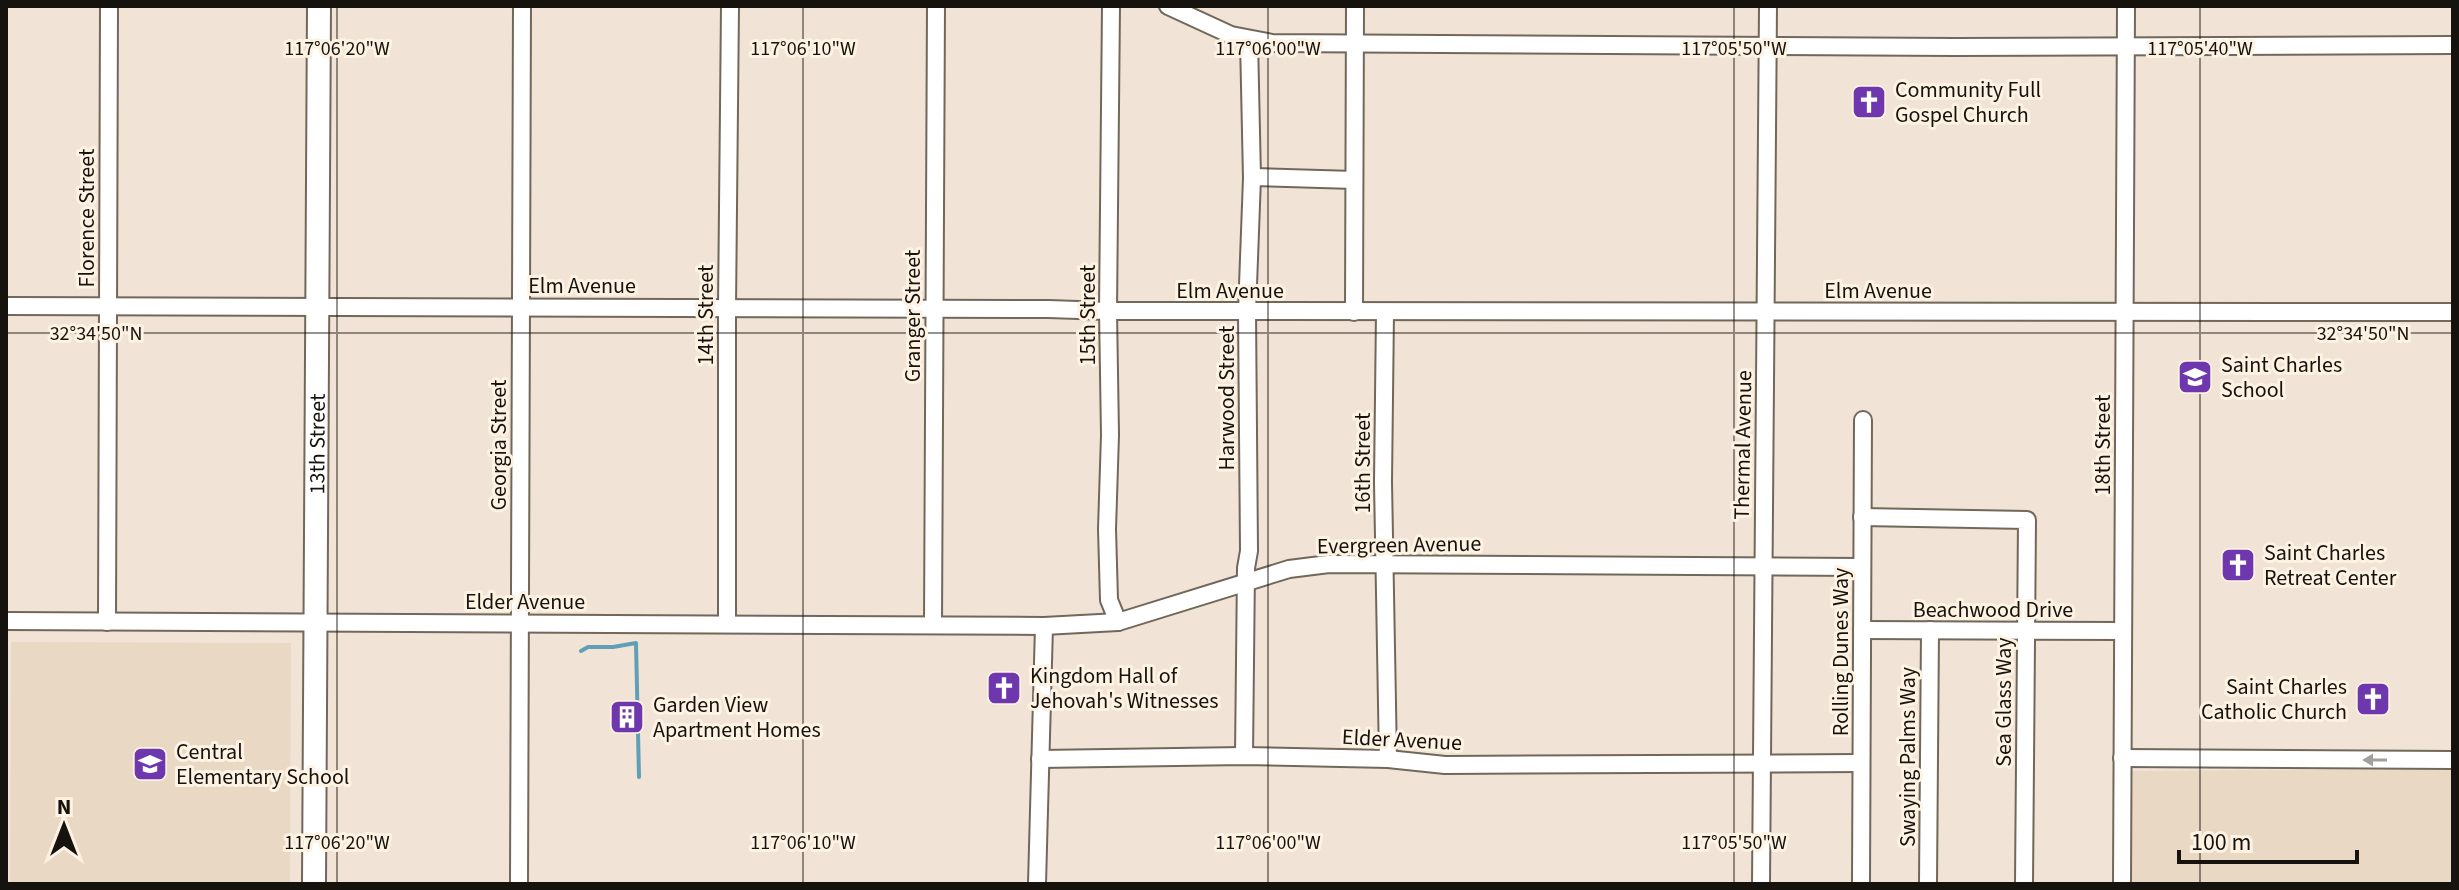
<svg xmlns="http://www.w3.org/2000/svg" width="2459" height="890" font-family="'Source Sans 3',sans-serif">
<rect width="100%" height="100%" fill="#f1e4d6"/>
<!-- built -->
<g fill="#e9d8c3">
<polygon points="11,642 291,643 290,884 10,884"/>
<polygon points="2453,769 2453,884 2132,884 2131,771"/>
</g>
<g fill="none" stroke-linecap="round" stroke-linejoin="round">
<!-- stream -->
<polyline stroke="#609fb5" stroke-width="4" points="581,651 588,647 613,647 636,643 639,777"/>
<!-- minor casing -->
<g stroke="#72675b" stroke-width="20">
<g id="minor">
<polyline points="1111,6 1108,311 1110,435 1107,529 1109,600 1118,622"/>
<polyline points="1168,6 1231,35 1272,43 1955,47 2453,45"/>
<polyline points="1252,177 1354,180"/>
<polyline points="6,306 1048,309 1108,311 2453,312"/>
<polyline points="1354,312 1355,6"/>
<polyline points="1385,312 1383,482 1388,759"/>
<polyline points="1862,517 2027,520 2024,884"/>
<polyline points="6,621 1044,626 1118,622 1289,569 1329,564 1862,567"/>
<polyline points="107,622 109,6"/>
<polyline points="727,624 727,308 730,6"/>
<polyline points="933,625 936,6"/>
<polyline points="1862,630 2123,631"/>
<polyline points="1244,756 1246,568 1249,551 1247,312 1252,178 1249,40"/>
<polyline points="2122,758 2453,760"/>
<polyline points="1040,759 1244,756 1388,759 1445,765 1861,763"/>
<polyline points="519,884 522,6"/>
<polyline points="1037,884 1044,626"/>
<polyline points="1761,884 1768,6"/>
<polyline points="1861,884 1863,420"/>
<polyline points="1928,884 1930,630"/>
<polyline points="2122,884 2126,6"/>
</g>
</g>
<!-- major casing -->
<g stroke="#72675b" stroke-width="26">
<g id="major">
<path id="s1" d="M314,884L319,6"/>
</g>
</g>
<!-- minor -->
<use href="#minor" stroke="#fff" stroke-width="16"/>
<!-- major -->
<use href="#major" stroke="#fff" stroke-width="22"/>
</g>
<!-- one-way arrows -->
<defs><path id="oneway-solid" d="M-6-.8H1V-3.2L6.5 0L1 3.2V.8H-6Z" transform="scale(2)"/></defs>
<use fill="#a2a09e" href="#oneway-solid" transform="translate(2375 760) rotate(-180)"/>
<!-- ticks -->
<path fill="none" stroke="#16120d" stroke-width="2" stroke-opacity="0.45" d="M337,6V884M803,6V884M1268,6V884M1734,6V884M2200,6V884M6,333H2453M6,883H2453"/>
<!-- icons -->
<defs>
<g id="church-square" transform="scale(1.8)"><rect x="-9" y="-9" width="18" height="18" rx="4" fill="#6f37ae" stroke="#fef2e3"/><path d="M-1.2-6h2.4v3.5h3.3v2.4h-3.3V6h-2.4V-.1h-3.3v-2.4h3.3Z" fill="#fff"/></g>
<g id="school-square" transform="scale(1.8)"><rect x="-9" y="-9" width="18" height="18" rx="4" fill="#6f37ae" stroke="#fef2e3"/><path d="M0-5L7-2L0 1L-7-2ZM-4 1L0 2.5L4 1V4Q0 6-4 4Z" fill="#fff"/></g>
<g id="building-square" transform="scale(1.8)"><rect x="-9" y="-9" width="18" height="18" rx="4" fill="#6f37ae" stroke="#fef2e3"/><path d="M-4-6H4V6H1V3H-1V6H-4ZM-2.5-4.3h1.7v1.8h-1.7ZM.8-4.3h1.7v1.8H.8ZM-2.5-1h1.7V.8h-1.7ZM.8-1h1.7V.8H.8Z" fill="#fff"/></g>
</defs>
<g fill-rule="evenodd">
<use href="#church-square" x="1869" y="102"/>
<use href="#school-square" x="2195" y="377"/>
<use href="#church-square" x="2238" y="565"/>
<use href="#church-square" x="1004" y="688"/>
<use href="#church-square" x="2373" y="699"/>
<use href="#building-square" x="627" y="717"/>
<use href="#school-square" x="150" y="764"/>
</g>
<g text-anchor="middle" stroke-width="6" stroke-linejoin="round" paint-order="stroke">
<!-- poi labels -->
<g font-size="22" fill="#16120d" stroke="#fef2e3" text-anchor="start">
<text x="1895" y="97">Community Full<tspan x="1895" dy="25">Gospel Church</tspan></text>
<text x="2221" y="372">Saint Charles<tspan x="2221" dy="25">School</tspan></text>
<text x="2264" y="560">Saint Charles<tspan x="2264" dy="25">Retreat Center</tspan></text>
<text x="1030" y="683">Kingdom Hall of<tspan x="1030" dy="25">Jehovah's Witnesses</tspan></text>
<text x="2347" y="694" text-anchor="end">Saint Charles<tspan x="2347" dy="25">Catholic Church</tspan></text>
<text x="653" y="712">Garden View<tspan x="653" dy="25">Apartment Homes</tspan></text>
<text x="176" y="759">Central<tspan x="176" dy="25">Elementary School</tspan></text>
</g>
<!-- street labels -->
<g font-size="22" fill="#16120d" stroke="#fef2e3">
<text transform="translate(86 218) rotate(-90)" y="8">Florence Street</text>
<text x="582" y="293">Elm Avenue</text>
<text x="1230" y="298">Elm Avenue</text>
<text x="1878" y="298">Elm Avenue</text>
<text transform="translate(705 315) rotate(-90)" y="8">14th Street</text>
<text transform="translate(1087 315) rotate(-90)" y="8">15th Street</text>
<text transform="translate(912 316) rotate(-90)" y="8">Granger Street</text>
<text transform="translate(1226 398) rotate(-90)" y="8">Harwood Street</text>
<text dy="8" stroke="none"><textPath href="#s1" startOffset="440">13th Street</textPath></text>
<text transform="translate(498 445) rotate(-90)" y="8">Georgia Street</text>
<text transform="translate(1742 445) rotate(-89)" y="8">Thermal Avenue</text>
<text transform="translate(2102 445) rotate(-90)" y="8">18th Street</text>
<text transform="translate(1362 463) rotate(-90)" y="8">16th Street</text>
<text transform="translate(1399 544) rotate(-1)" y="8">Evergreen Avenue</text>
<text x="525" y="609">Elder Avenue</text>
<text x="1993" y="617">Beachwood Drive</text>
<text transform="translate(1840 652) rotate(-90)" y="8">Rolling Dunes Way</text>
<text transform="translate(2003 702) rotate(-90)" y="8">Sea Glass Way</text>
<text transform="translate(1402 739) rotate(3)" y="8">Elder Avenue</text>
<text transform="translate(1907 757) rotate(-90)" y="8">Swaying Palms Way</text>
</g>
</g>
<g font-size="20" text-anchor="middle" fill="#16120d" stroke="#fef2e3" stroke-width="6" stroke-linejoin="round" paint-order="stroke">
<text x="337" y="55">117°06'20"W</text>
<text x="803" y="55">117°06'10"W</text>
<text x="1268" y="55">117°06'00"W</text>
<text x="1734" y="55">117°05'50"W</text>
<text x="2200" y="55">117°05'40"W</text>
<text x="96" y="340">32°34'50"N</text>
<text x="2363" y="340">32°34'50"N</text>
<text x="337" y="849">117°06'20"W</text>
<text x="803" y="849">117°06'10"W</text>
<text x="1268" y="849">117°06'00"W</text>
<text x="1734" y="849">117°05'50"W</text>
</g>
<!-- border -->
<rect width="2459" height="890" fill="none" stroke="#16120d" stroke-width="16"/>
<!-- north arrow -->
<g transform="translate(64 826)" stroke="#fef2e3" stroke-width="6" paint-order="stroke">
<path d="M0-6L14 30L0 20L-14 30Z" fill="#16120d"/>
<text y="-12" font-size="22" font-weight="bold" text-anchor="middle" fill="#16120d">N</text>
</g>
<!-- scale -->
<path d="M2179 850v12h178v-12" fill="none" stroke="#16120d" stroke-width="4"/>
<text x="2191" y="850" font-size="24" fill="#16120d" stroke="#fef2e3" stroke-width="6" paint-order="stroke">100 m</text>
</svg>
